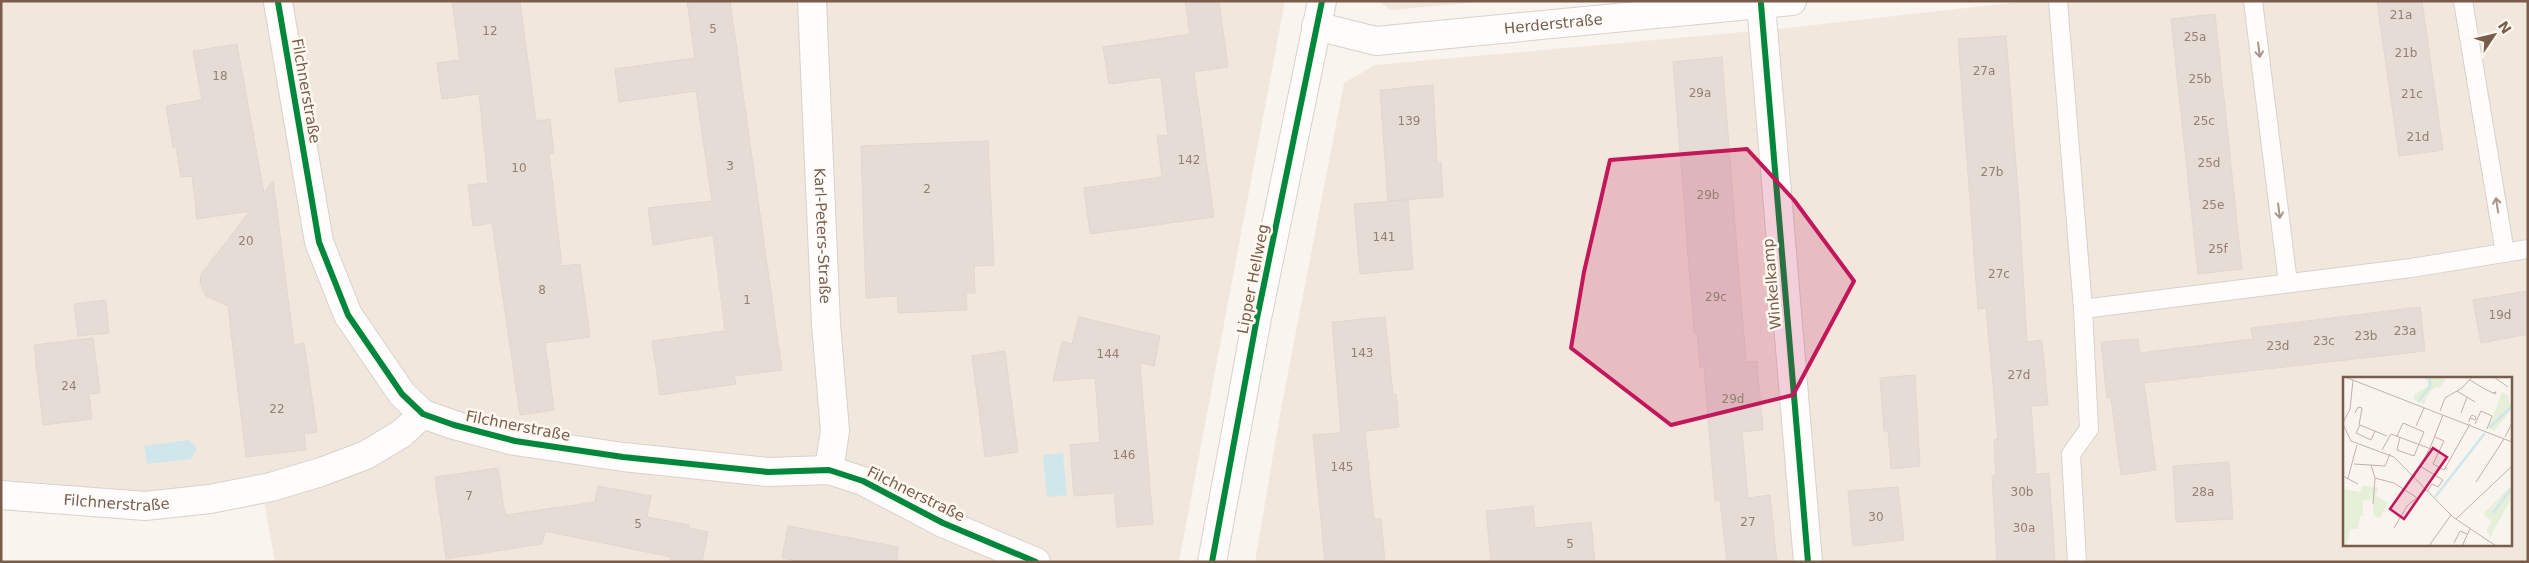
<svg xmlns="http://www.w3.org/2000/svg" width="2529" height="563" font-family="'DejaVu Sans',sans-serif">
<rect width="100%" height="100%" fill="#f9f4ee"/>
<!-- residential -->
<g fill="#f2e7dc" fill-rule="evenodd">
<polygon points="1,1 1285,1 1179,562 275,562 264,501 1,507"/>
<polygon points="1378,1 1490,1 1391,10"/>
<path d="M2029,1H2528V562H1255L1281,409L1344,83L1375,65L1777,29ZM2344,378H2510V544H2344Z"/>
</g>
<!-- water -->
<g fill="#cfe7ea">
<polygon points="189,440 197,448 191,459 147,464 144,446"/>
<polygon points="1063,453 1067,495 1047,497 1043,455"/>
</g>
<!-- building -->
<g fill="#e5ddd5" stroke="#e2d7d0">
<polygon points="452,1 520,1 536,121 550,119 554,153 549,153 562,266 580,264 590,337 545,343 554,410 520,415 492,223 473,226 468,185 488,183 479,94 442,99 437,63 460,60"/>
<polygon points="687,1 730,1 782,370 734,376 736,384 660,395 652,341 725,331 713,235 653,245 648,208 712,201 696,91 619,102 615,69 695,58"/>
<polygon points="1185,1 1219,1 1228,67 1194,72 1214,217 1090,234 1084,188 1162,177 1157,136 1168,135 1161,77 1109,84 1103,47 1190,34"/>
<polygon points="2377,1 2422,1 2443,150 2399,156"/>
<polygon points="2215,14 2242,269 2198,274 2171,19"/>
<polygon points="2006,36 2019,204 2027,342 2042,340 2048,405 2031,406 2036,474 2049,473 2055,562 1997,562 1992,476 1996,476 1994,440 1998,439 1986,308 1978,309 1958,39"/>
<polygon points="237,44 264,193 273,181 294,345 304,343 317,432 304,434 306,450 246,457 228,306 206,296 200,283 201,274 250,211 197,219 192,176 181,177 176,147 173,147 166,106 202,100 193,51"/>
<polygon points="1722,57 1746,362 1757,361 1763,430 1742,432 1748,498 1770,495 1777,562 1727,562 1720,501 1715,501 1704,367 1700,368 1697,333 1694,333 1673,62"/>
<polygon points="1433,85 1437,162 1441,162 1443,197 1388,201 1380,90"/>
<polygon points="988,141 994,265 974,266 975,293 966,293 967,310 898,313 897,296 866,298 861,146"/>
<polygon points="1408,200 1413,269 1360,274 1354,204"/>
<polygon points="2528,291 2528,334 2481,343 2473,300"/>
<polygon points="106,300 109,333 78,336 74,304"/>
<polygon points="2420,307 2425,351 2144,383 2156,470 2121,475 2111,398 2107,398 2101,342 2138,339 2140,353 2253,339 2251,328"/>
<polygon points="1079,317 1160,336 1154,366 1140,363 1153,524 1117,527 1114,493 1074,496 1070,445 1100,442 1095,378 1053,381 1062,341 1072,344"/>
<polygon points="1385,317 1393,394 1396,394 1399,427 1365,431 1374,519 1381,519 1385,562 1325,562 1313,435 1341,433 1332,322"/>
<polygon points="93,338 100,393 89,394 92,419 43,425 34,345"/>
<polygon points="1005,351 1018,452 985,457 972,356"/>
<polygon points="1915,375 1920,466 1891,469 1888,431 1884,431 1880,378"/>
<polygon points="2229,462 2233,519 2176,522 2173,466"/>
<polygon points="498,468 505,515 595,502 598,486 651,496 647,517 689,525 689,528 708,532 702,562 670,562 671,557 545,531 542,544 446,559 435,477"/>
<polygon points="1898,487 1904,540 1853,546 1848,491"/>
<polygon points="1533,506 1535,528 1591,522 1595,562 1491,562 1486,511"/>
<polygon points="788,526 898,547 897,562 804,562 782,558"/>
</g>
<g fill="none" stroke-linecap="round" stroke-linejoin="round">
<!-- service casing -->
<g stroke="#d8d1cc" stroke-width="20">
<g id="service">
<polyline points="2058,1 2083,309"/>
<polyline points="2253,1 2288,283"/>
<polyline points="2463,1 2505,253"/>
<polyline points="2077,562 2071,454 2089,429 2083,309 2411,268 2528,249"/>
</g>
</g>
<!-- minor casing -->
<g stroke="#d8d1cc" stroke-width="30">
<g id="minor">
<path id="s1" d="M812,1L826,324L835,431L829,470"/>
<polyline points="278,2 319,242 348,315 402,394 423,414 454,425 515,441 623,457 768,472 829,470 863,481 943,523 1036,562"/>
<polyline points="1761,4 1808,562"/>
<path id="s2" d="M1316,26L1376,41L1792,1"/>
<path id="s3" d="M1,495L145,506L210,499L271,487L321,472L366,455L401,434L423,414"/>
<polyline points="1212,562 1256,323 1322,1"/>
</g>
</g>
<!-- service -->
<use href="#service" stroke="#fefdfc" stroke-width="18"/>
<!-- minor -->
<use href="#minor" stroke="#fefdfc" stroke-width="28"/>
<!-- cycleway casing -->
<g stroke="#fff9f1" stroke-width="9">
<g id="cycleway">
<polyline points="278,2 319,242 348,315 402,394 423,414 454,425 515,441 623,457 768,472 829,470 863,481 943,523 1036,562"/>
<polyline points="1761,4 1808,562"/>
<polyline points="1212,562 1256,323 1322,1"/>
</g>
</g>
<!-- cycleway -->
<use href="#cycleway" stroke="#00873e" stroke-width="6"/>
</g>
<!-- one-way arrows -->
<defs><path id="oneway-shaft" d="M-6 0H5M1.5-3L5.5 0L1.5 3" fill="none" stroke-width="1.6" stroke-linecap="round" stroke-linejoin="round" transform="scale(1.25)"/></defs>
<g stroke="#a89489">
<use href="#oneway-shaft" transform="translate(2259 50) rotate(83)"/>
<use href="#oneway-shaft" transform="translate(2497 205) rotate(-99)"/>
<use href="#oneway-shaft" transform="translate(2279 211) rotate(83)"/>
</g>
<!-- marked area -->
<path fill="#c2185b" fill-opacity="0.2" stroke="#c2185b" stroke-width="4" stroke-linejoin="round" d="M1747,149L1794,200L1854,281L1793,395L1671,425L1571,348L1584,272L1610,160Z"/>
<g text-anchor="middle" stroke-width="5" stroke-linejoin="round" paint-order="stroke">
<!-- number labels -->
<g font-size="12" fill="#967e70">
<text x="2401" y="19">21a</text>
<text x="713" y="33">5</text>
<text x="490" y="35">12</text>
<text x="2195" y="41">25a</text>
<text x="2406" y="57">21b</text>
<text x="1984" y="75">27a</text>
<text x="220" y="80">18</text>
<text x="2200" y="83">25b</text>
<text x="1700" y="97">29a</text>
<text x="2412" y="98">21c</text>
<text x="1409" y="125">139</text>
<text x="2204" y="125">25c</text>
<text x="2418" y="141">21d</text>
<text x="1189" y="164">142</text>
<text x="2209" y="167">25d</text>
<text x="730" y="170">3</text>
<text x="519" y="172">10</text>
<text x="1992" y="176">27b</text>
<text x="927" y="193">2</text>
<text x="1708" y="199">29b</text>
<text x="2213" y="209">25e</text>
<text x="1384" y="241">141</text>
<text x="246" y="245">20</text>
<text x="2218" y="253">25f</text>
<text x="1999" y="278">27c</text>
<text x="542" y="294">8</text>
<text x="1716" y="301">29c</text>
<text x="747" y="304">1</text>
<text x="2500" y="319">19d</text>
<text x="2405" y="335">23a</text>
<text x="2366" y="340">23b</text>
<text x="2324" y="345">23c</text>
<text x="2278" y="350">23d</text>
<text x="1362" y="357">143</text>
<text x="1108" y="358">144</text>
<text x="2019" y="379">27d</text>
<text x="69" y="390">24</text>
<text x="1733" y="403">29d</text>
<text x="277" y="413">22</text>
<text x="1124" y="459">146</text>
<text x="1342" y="471">145</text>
<text x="2022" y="496">30b</text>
<text x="2203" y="496">28a</text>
<text x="469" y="500">7</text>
<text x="1876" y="521">30</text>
<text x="1748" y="526">27</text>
<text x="638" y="528">5</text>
<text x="2024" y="532">30a</text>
<text x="1570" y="548">5</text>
</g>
<!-- street labels -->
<g font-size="15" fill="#795c4b" stroke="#fff9f1">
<text dy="5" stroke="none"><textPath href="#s2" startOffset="240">Herderstraße</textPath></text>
<text transform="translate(306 91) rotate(80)" y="5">Filchnerstraße</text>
<text dy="5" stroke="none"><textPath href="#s1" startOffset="235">Karl-Peters-Straße</textPath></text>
<text transform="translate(1253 279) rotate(-79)" y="5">Lipper Hellweg</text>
<text transform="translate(1772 284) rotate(-95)" y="5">Winkelkamp</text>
<text transform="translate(518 426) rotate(11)" y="5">Filchnerstraße</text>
<text transform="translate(916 494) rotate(26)" y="5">Filchnerstraße</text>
<text dy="5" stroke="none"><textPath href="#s3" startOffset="116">Filchnerstraße</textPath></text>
</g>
</g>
<!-- overview -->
<g transform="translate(2343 377)">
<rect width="169" height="169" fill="#f9f4ee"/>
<path d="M81,0H104L97,11L93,10L86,16L81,27L71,23V17L86,9ZM159,15L164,17L169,32L151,54L146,50ZM169,108V120L146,162V156L143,153L149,145L140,137ZM19,109L35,110L33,119L45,126L37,141L31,139L28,113L27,124L20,123V139H17L15,152H7L4,169H0V112L17,115Z" fill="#e6f0d9"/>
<path fill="none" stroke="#cfe7ea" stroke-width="2.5" d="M75,25L87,9V0M146,51L168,30M92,120L142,56M150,136L168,112"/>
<path fill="none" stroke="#c2b2a8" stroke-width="1" d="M2,0L169,65M151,0L165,10M127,3L140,11L152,17L153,15L150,16M114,14L132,25M97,34L102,21L119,11L129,0M12,36L15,30L19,31L16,48M118,36L124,20M126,45V44L127,41L129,38L133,40L132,43L127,41M0,46L7,32L10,3M0,47L8,64L51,80L110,140L153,169M132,47L138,34L149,39L144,52M73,49L81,31M32,54L28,63L13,56L17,48L44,59M54,59L60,46L81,55L71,79L54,73L57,60M92,60L101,64L90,87L101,93M162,60L169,46M39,73L48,57L96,75M11,87L42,89L47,77M28,88L32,101L51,106L73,120M77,89L100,103L95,110L89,107L84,115M104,90L101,93L127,47M0,99L15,107M5,101L14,68M70,101L87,71L100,38M133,105L161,62M30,127L32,101M113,142L169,89M51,151L64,129L83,113M111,166L117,154L124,157M86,169L108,138M119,169L127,152"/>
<path fill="#c2185b" fill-opacity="0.15" stroke="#c2185b" stroke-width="2.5" d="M90,71L104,80L61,142L47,132Z"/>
<rect width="169" height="169" fill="none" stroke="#795c4b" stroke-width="2.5"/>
</g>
<!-- border -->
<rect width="2529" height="563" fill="none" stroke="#795c4b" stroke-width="5"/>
<!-- north arrow -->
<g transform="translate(2494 35) rotate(55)" stroke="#fff9f1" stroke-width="4" paint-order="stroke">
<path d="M0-4L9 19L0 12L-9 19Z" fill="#795c4b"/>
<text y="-8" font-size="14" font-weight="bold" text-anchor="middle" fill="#795c4b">N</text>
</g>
</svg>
